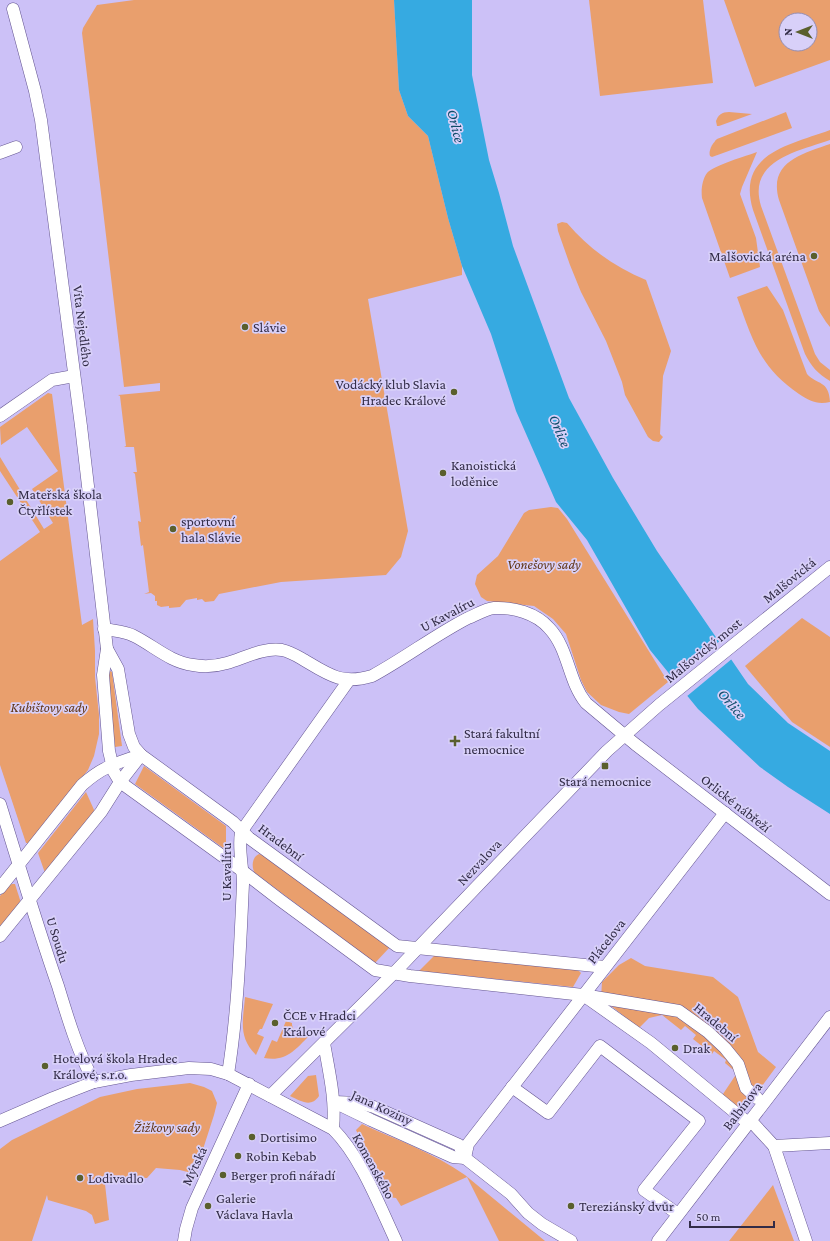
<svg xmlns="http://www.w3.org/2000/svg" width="830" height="1241" font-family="'Crimson Pro',serif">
<rect width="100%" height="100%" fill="#ccc1f7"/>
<!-- green -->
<g fill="#e99f6d" fill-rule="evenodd">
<polygon points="134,0 394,0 399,90 408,116 428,136 448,218 462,266 462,275 368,299 408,531 401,557 386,575 281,582 219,594 214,601 205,602 202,599 197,600 197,598 186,600 180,607 169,608 169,606 161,607 157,605 157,601 155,601 155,596 151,593 144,594 149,592 143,545 141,546 138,521 141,522 135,474 133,472 137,472 134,447 124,447 126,446 120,396 118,395 160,391 160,383 124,387 82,33 83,28 97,5"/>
<polygon points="589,0 703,0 713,83 600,96"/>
<path d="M724,0H830V60L755,87ZM786,20H810V44H786Z"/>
<path d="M729,112L752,114L719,126H717L716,121C718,115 722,112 729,112Z"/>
<path d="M786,112L792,128L712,157L710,156C708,150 713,143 717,139Z"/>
<path d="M830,130V140C799,151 747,160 761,206L815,354L820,362L830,370V381C818,374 811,366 805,354L753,210C736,153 790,145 830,130Z"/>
<path d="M830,144V327L826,322L819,311L779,200C768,162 802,154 830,144Z"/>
<path d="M757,152L742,187L740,194L756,238L760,267L730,278L702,198C701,190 702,180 707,173C714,165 747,156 757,152Z"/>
<path d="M562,222L567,223C589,249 615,267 646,280L671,351L663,376L660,434L663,437L659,442L653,441L648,437L625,395L622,382L606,341L581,292L570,265L558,231L557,224Z"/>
<path d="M767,286L783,310L807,374C817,385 829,380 830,402C817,405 810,401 799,394C760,368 752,339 737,297Z"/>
<polygon points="48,393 52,394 82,625 93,619 95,651 95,677 99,715 99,734 94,756 88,770 32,841 28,843 26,843 0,765 0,561 40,532 0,471 0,457 44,529 53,523 32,489 58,471 27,427 1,445 0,427"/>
<polygon points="551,507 558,508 567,519 668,682 629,714 619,712 601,705 587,692 581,680 566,634 553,619 534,606 487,601 481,597 475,584 477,575 498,556 524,513 529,510"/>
<polygon points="802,618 830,637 830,747 792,722 745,666"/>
<polygon points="110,671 112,672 122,746 115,747 108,674"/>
<polygon points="144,766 226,826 226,850 135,784"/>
<polygon points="86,792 95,812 45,873 38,853"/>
<path d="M259,854L262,855L390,947L375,963L255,873C251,867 252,857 259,854Z"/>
<polygon points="12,884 15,884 21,903 0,928 0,896 8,886"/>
<polygon points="435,955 578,970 581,973 573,987 419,971"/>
<polygon points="631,958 645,966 713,977 738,997 758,1052 776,1067 742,1113 721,1097 737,1073 725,1063 726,1060 714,1051 712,1054 693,1039 696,1035 685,1026 681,1030 662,1015 649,1018 639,1028 601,998 602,982 619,965"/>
<path d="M245,997L273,1004L262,1029H260L257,1034L264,1037L256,1055C238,1037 243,1021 245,997Z"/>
<path d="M286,1021L292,1023V1025L293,1028L309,1036C295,1050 286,1062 264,1058L272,1040L277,1042Z"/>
<path d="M316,1075L319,1096C311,1108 301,1101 290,1096L308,1076Z"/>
<polygon points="190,1083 204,1087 212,1091 217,1103 214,1115 195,1174 180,1170 156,1168 147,1178 109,1178 108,1174 104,1175 109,1220 95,1224 92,1215 86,1211 48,1200 47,1195 32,1241 0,1241 0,1149 12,1140 100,1097 137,1089"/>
<path d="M362,1124C397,1140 434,1153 465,1175L545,1241H499L467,1177L401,1206L396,1198L388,1197L356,1130Z"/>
<polygon points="773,1185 794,1241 729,1241"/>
</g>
<!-- water -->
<polygon fill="#36aae1" points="394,0 472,0 472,75 489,160 499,193 513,246 569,398 613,478 657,551 748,684 788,723 830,751 830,814 788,787 760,767 698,709 650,650 587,540 556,502 516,411 491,334 462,266 448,218 428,136 408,116 399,90"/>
<!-- pier -->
<polygon fill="#ccc1f7" points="721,640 733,658 686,697 672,680"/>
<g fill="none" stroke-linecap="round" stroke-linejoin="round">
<!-- minor casing -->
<g stroke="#645591" stroke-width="13">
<g id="minor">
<polyline points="13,9 35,91 41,120 81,426 107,649 103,675 109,751 114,772 120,782 228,860 280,900 375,970 410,976 583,995 679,1011 708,1032 725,1048 738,1064 746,1088 757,1098"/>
<polyline points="0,153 16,147"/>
<polyline points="0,416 52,380 74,376"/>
<path d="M104,629C114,631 125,631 134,636C154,646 170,662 193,665C204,667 217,666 227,663C244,658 264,647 282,650C291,652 297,656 304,660C329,675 342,685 372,676C405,658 435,635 468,618C476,615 485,609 494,608C513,607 536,613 549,628C569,649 568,681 586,703L635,744L830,894"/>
<polyline points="107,649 118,669 129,734 134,747 141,755 233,822 249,838 397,946 605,967"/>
<path d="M0,804C19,865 37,926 58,986C68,1019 78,1052 94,1082"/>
<path d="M0,888L82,785C102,767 116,763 141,755"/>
<polyline points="0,936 101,812 120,782 141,755"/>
<polyline points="586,997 651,1043 748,1123"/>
<path d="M324,1043C329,1072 336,1100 333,1129"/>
<path d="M228,1074C238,1012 240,947 243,884C243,867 238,849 241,832L349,680"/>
<polyline points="512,1087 548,1113 600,1046 699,1121 644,1190 678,1214"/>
<polyline points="270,1096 394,973 528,833 607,751 659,705 830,567"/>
<polyline points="334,1102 359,1103 374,1107 459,1145 465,1158 511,1194 528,1213 542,1224 571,1241"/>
<polyline points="338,1104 371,1120 453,1157 465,1158"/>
<polyline points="750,1120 774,1146 806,1241"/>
<path d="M0,1121L53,1098L94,1082L131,1075L189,1068L211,1069L228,1074L333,1129C361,1157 379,1205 396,1241"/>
<polyline points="774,1146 830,1143"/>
<polyline points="465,1158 468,1144 725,813"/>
<polyline points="184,1241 186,1229 192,1208 249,1084"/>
<polyline points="658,1241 830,1017"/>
</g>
</g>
<!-- minor -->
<use href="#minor" stroke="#fff" stroke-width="12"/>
</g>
<!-- markers -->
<g fill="#5a5f2d" stroke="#d8d0f9" stroke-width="1.5">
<circle cx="814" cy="256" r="4"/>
<circle cx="245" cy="327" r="4"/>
<circle cx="454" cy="392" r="4"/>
<circle cx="443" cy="473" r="4"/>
<circle cx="10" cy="502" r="4"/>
<circle cx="173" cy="529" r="4"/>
<path d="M453 735h4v4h4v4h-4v4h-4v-4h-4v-4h4z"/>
<rect x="601" y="762" width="8" height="8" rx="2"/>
<circle cx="275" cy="1023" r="4"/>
<circle cx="675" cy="1048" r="4"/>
<circle cx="45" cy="1066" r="4"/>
<circle cx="252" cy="1137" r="4"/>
<circle cx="238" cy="1156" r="4"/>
<circle cx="223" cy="1175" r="4"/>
<circle cx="80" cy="1178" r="4"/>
<circle cx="208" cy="1206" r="4"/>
<circle cx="571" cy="1206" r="4"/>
</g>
<g text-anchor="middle" stroke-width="3.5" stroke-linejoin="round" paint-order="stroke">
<!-- poi labels -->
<g font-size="14" fill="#322c47" stroke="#d8d0f9" text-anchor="start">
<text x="806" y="261" text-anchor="end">Malšovická aréna</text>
<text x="253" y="332">Slávie</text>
<text x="446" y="389" text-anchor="end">Vodácký klub Slavia<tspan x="446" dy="16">Hradec Králové</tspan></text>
<text x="451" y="470">Kanoistická<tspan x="451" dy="16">loděnice</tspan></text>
<text x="18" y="499">Mateřská škola<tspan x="18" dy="16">Čtyřlístek</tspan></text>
<text x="181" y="526">sportovní<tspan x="181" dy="16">hala Slávie</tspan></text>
<text x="464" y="738">Stará fakultní<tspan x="464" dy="16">nemocnice</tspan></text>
<text x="605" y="786" text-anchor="middle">Stará nemocnice</text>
<text x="283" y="1020">ČCE v Hradci<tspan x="283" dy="16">Králové</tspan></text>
<text x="683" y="1053">Drak</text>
<text x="53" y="1063">Hotelová škola Hradec<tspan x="53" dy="16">Králové, s.r.o.</tspan></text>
<text x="260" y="1142">Dortisimo</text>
<text x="246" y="1161">Robin Kebab</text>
<text x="231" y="1180">Berger profi nářadí</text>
<text x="88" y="1183">Lodivadlo</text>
<text x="216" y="1203">Galerie<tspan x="216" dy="16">Václava Havla</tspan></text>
<text x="579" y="1211">Tereziánský dvůr</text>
</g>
<!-- street labels -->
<g font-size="14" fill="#322c47" stroke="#d8d0f9">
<text transform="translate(83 326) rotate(83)" y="5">Víta Nejedlého</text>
<text transform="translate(789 580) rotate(-39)" y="5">Malšovická</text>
<text transform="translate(447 614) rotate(-28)" y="5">U Kavalíru</text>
<text transform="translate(703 650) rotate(-39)" y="5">Malšovický most</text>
<text transform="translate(736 803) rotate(38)" y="5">Orlické nábřeží</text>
<text transform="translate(281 842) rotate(37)" y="5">Hradební</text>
<text transform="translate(479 862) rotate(-47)" y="5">Nezvalova</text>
<text transform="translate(226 872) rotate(-90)" y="5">U Kavalíru</text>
<text transform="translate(58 940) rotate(73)" y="5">U Soudu</text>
<text transform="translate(606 941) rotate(-52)" y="5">Plácelova</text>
<text transform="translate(716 1022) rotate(40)" y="5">Hradební</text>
<text transform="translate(742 1106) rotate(-53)" y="5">Balbínova</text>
<text transform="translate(382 1107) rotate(25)" y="5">Jana Koziny</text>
<text transform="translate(194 1166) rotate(-65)" y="5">Mýtská</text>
<text transform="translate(374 1166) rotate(61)" y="5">Komenského</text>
</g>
<!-- park labels -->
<g font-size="14" font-style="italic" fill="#613616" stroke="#d8d0f9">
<text x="544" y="569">Vonešovy sady</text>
<text x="49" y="712">Kubištovy sady</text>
<text x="167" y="1132">Žižkovy sady</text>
</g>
<!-- water labels -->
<g font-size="15" font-style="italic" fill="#0e4c69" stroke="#d8d0f9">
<text transform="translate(456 126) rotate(77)" y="5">Orlice</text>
<text transform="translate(560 431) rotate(67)" y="5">Orlice</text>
<text transform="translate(732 704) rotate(50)" y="5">Orlice</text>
</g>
</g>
<!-- north arrow -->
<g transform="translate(798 32) rotate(270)"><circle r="19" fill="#d8d0f9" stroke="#968eb2"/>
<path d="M0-3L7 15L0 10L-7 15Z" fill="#5a5f2d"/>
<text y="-6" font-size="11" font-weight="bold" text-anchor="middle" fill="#322c47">N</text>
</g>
<!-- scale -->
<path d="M690 1221v6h84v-6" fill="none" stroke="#322c47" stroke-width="2"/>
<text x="696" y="1221" font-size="12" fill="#322c47" stroke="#d8d0f9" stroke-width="3" paint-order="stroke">50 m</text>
</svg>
